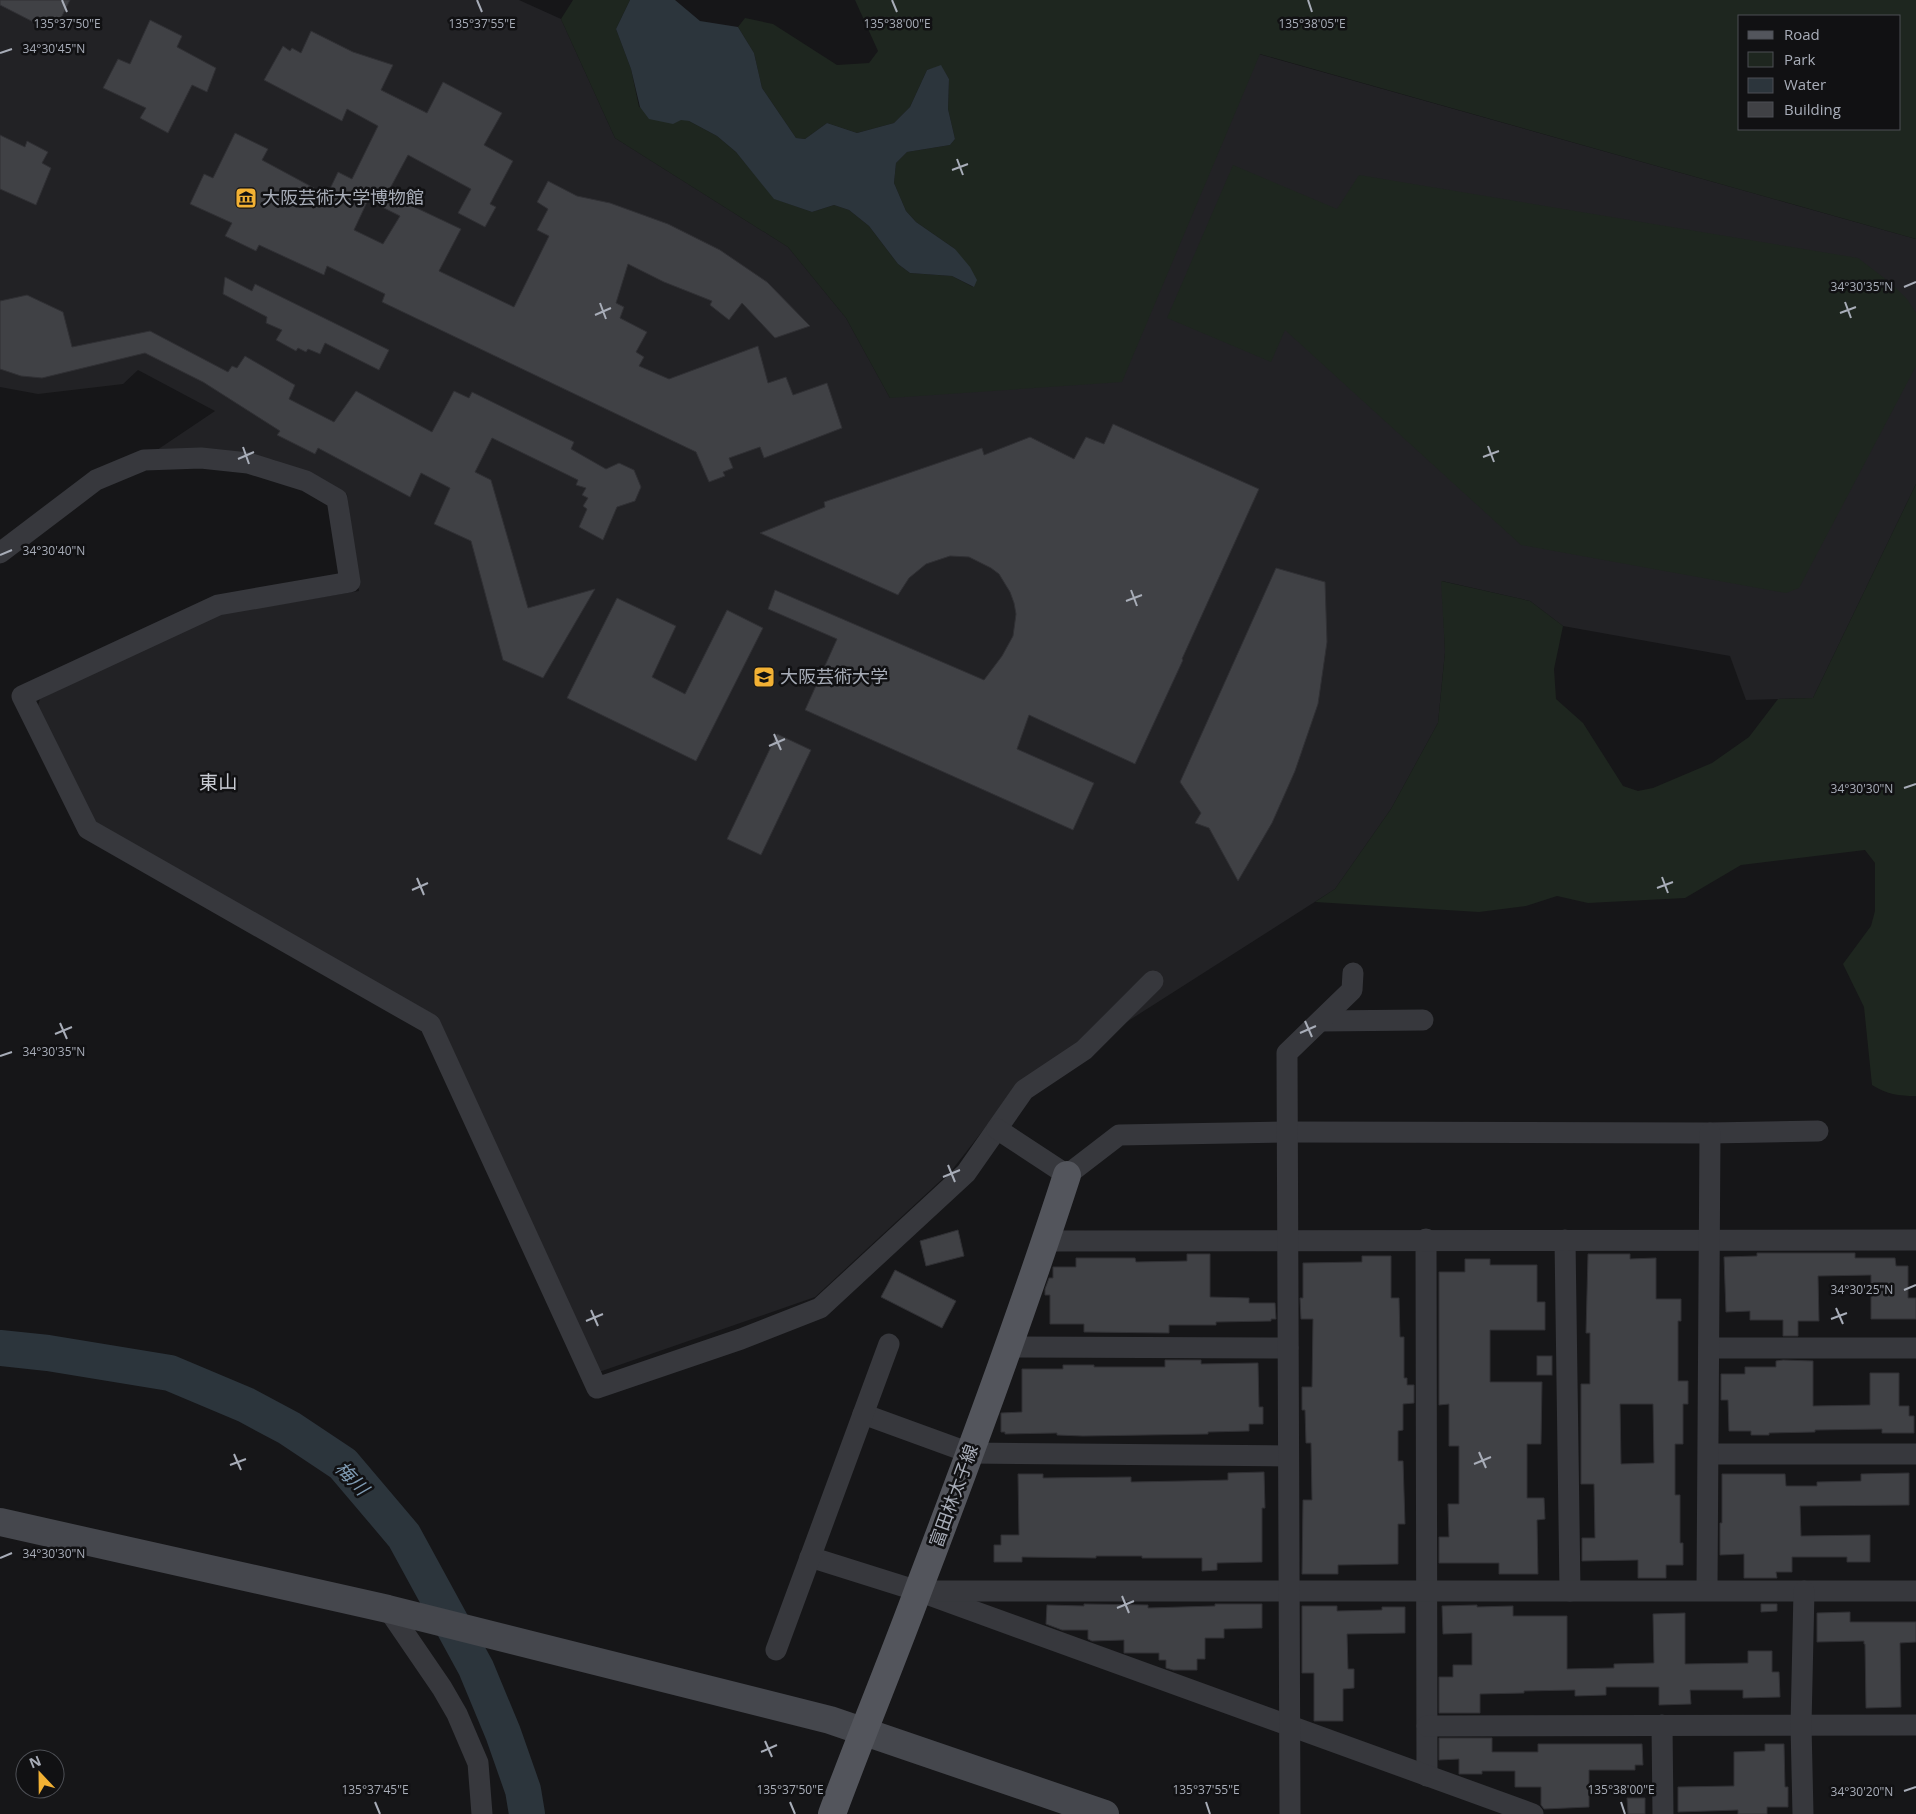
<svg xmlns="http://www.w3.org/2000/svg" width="1916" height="1814" font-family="'Open Sans','Noto Sans JP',sans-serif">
<rect width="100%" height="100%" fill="#161618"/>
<!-- built -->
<polygon fill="#222225" points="0,0 519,0 561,19 615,138 788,247 846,318 890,398 1237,48 1916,239 1916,484 1813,698 1746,700 1730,656 1563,626 1530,601 1442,581 1445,652 1438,723 1391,809 1335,889 1009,1097 952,1170 815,1297 599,1372 438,1017 97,827 36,712 40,699 214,615 359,591 347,494 274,460 207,449 157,450 215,411 138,370 123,384 38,394 0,387"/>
<!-- green -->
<g fill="#1e261f" fill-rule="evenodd">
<path d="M573,0H630L616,29L631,69L639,107L689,121L717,136L736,152L775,199L812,212L834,205L849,210L869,226L898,264L910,273L952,276L973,287L955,249L916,222L906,211L894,183L896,163L907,152L950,145L955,139L948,109L949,79L941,66L927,70L910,107L894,123L857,133L827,123L805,139L796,138L762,88L754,53L738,27L745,18L773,24L837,65L869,63L878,51L855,0H1916V239L1260,54L1122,382L890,398L846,318L788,247L615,138L561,19ZM1740,16H1900V129H1740Z"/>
<polygon points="1233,165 1337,209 1359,175 1858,258 1892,284 1907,299 1916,313 1916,366 1799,588 1786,593 1521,545 1285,330 1271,362 1167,318"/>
<path d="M1916,484V1096C1899,1096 1886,1094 1872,1085L1864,1007L1843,964L1871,926L1875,911V863L1865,850L1741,865L1685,898L1588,903L1557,896L1526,906L1479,912L1315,902L1335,889L1391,809L1438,723L1445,652L1441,581L1530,601L1563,626L1554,669L1556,699L1583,723L1623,786L1638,791L1653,788L1712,763L1749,737L1778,699L1813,698Z"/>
</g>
<!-- water -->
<polygon fill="#2c353c" points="630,0 675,0 700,21 738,27 754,53 762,88 796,138 805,139 827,123 857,133 894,123 910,107 927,70 941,65 949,79 948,109 955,139 950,145 907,152 896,163 894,183 906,211 916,222 955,249 970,267 977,280 974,287 952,276 910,273 898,264 869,226 849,210 834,205 812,212 774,199 736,152 717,136 689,121 681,120 673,124 649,119 640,107 631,69 616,29"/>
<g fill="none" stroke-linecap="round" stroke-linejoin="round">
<!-- river -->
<polyline stroke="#2c353c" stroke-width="36" points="0,1348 48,1353 170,1373 246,1405 289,1428 343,1464 404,1536 476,1668 503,1733 523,1790 527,1814"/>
</g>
<!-- building -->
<g fill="#404145" stroke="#303034" fill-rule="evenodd">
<polygon points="0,0 70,0 59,22 53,19 47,29 0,5"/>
<polygon points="150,20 182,36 177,47 216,68 207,92 192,85 168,133 140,118 146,108 103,88 118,59 130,64"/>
<path d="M311,31L353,52L393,65L381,90L427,113L443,82L502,113L484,145L513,161L490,204L496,207L485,227L458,213L471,189L408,155L387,194L461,229L439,271L514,307L549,236L537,230L548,209L537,202L548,181L577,196L610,203L668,224L720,250L767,282L810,326L775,338L742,303L729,320L710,305L712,301L664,282L628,264L616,303L624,307L620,318L647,332L636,352L644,357L639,366L669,379L758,346L768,383L786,377L793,395L827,383L842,428L764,458L760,447L729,458L733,468L723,472L725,476L709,482L696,452L382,302L385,294L327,266L324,275L259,245L256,251L225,236L232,223L190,204L204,174L213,178L235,133L268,149L262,160L327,195L338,172L352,179L378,126L347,109L342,121L264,80L283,46L290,51L292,48L301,53ZM368,200L400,216L383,244L354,230Z"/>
<polygon points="0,135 25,147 27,141 48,152 42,163 51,168 36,205 0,189"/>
<polygon points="225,277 252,291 255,284 389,350 379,370 325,343 320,354 308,349 306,352 298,348 296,351 276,340 282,330 266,323 267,317 223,294"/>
<polygon points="27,295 63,312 72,347 150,331 228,372 232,366 237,368 245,356 295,385 289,399 334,422 356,391 432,432 454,391 469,398 472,392 574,442 571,449 606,469 619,463 634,470 641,487 635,501 617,507 603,540 579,527 587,509 583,506 588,498 582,495 586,488 576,485 578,480 492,438 475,472 491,480 528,608 595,589 543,678 503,660 471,541 434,524 450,488 421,473 410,497 318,448 315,454 277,435 280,431 203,382 145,353 42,378 21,376 0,369 0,301"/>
<polygon points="1113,424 1259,489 1182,659 1183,660 1135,764 1029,715 1017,749 1094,783 1073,830 805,710 837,639 768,609 775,590 984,680 1002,656 1013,636 1016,614 1014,603 1010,592 999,574 991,568 969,557 950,556 926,564 909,578 898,595 760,533 825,507 824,502 982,448 984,455 1030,437 1074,459 1086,437 1104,444"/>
<polygon points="1276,568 1325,582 1327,642 1318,704 1295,771 1272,823 1238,881 1209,828 1195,823 1201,813 1180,782"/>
<polygon points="617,598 676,626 652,677 685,694 727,610 763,628 696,761 567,698"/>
<polygon points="777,734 811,750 761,855 727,839"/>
<polygon points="958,1230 964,1256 926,1266 920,1241"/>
<polygon points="1757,1253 1855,1253 1855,1258 1895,1258 1896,1266 1908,1266 1908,1298 1916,1298 1916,1319 1871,1319 1871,1275 1818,1276 1819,1321 1798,1321 1798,1336 1783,1336 1783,1320 1750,1320 1750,1311 1726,1312 1724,1257 1757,1256"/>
<polygon points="1187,1254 1210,1254 1210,1297 1249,1298 1249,1303 1275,1303 1276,1319 1271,1319 1271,1321 1216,1322 1216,1325 1169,1325 1169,1333 1084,1332 1084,1324 1050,1324 1050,1295 1045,1295 1045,1289 1049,1278 1053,1278 1053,1267 1076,1267 1076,1258 1135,1258 1136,1262 1187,1261"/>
<path d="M1588,1254H1630V1259L1656,1258V1299H1681V1321H1678V1381H1688V1404H1683V1444H1675V1495H1680V1543H1683V1565H1666V1578H1638V1560L1582,1561V1538H1595L1594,1484H1581V1384H1590V1333H1586ZM1620,1404H1653L1654,1463L1621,1464Z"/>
<polygon points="1362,1256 1391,1256 1391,1298 1399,1298 1400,1337 1404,1337 1404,1378 1407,1378 1407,1385 1414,1385 1414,1403 1403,1404 1403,1430 1398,1431 1398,1461 1403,1461 1405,1524 1398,1524 1398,1564 1338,1565 1338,1574 1302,1574 1303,1500 1312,1500 1311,1443 1306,1443 1305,1410 1302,1410 1302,1387 1312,1387 1313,1319 1301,1319 1300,1298 1303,1298 1303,1263 1362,1262"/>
<polygon points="1465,1259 1490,1259 1490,1265 1537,1265 1537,1302 1545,1302 1545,1330 1490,1330 1490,1382 1542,1382 1541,1444 1527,1444 1527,1498 1544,1498 1545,1519 1537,1520 1538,1574 1499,1574 1499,1563 1439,1563 1439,1537 1449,1537 1448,1504 1459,1504 1459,1446 1449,1446 1449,1404 1439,1405 1439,1272 1465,1272"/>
<polygon points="895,1270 956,1301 942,1328 881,1297"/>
<rect x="1537" y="1356" width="15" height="19"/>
<polygon points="1165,1360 1201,1360 1201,1364 1258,1363 1259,1407 1263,1407 1263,1424 1249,1424 1249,1431 1208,1432 1208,1434 1083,1436 1057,1435 1057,1433 1005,1434 1005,1432 1001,1432 1001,1413 1022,1412 1022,1369 1063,1369 1063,1365 1094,1365 1094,1367 1165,1367"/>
<polygon points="1783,1360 1813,1361 1813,1406 1870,1405 1870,1373 1899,1373 1899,1406 1909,1406 1909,1416 1914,1416 1914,1433 1882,1433 1882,1429 1815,1430 1815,1432 1769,1433 1769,1435 1751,1435 1751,1431 1729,1431 1728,1400 1721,1400 1721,1374 1745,1374 1745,1367 1776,1367 1776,1361"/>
<polygon points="1264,1472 1265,1508 1262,1508 1262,1562 1217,1563 1217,1570 1202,1571 1202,1558 1142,1558 1142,1556 1096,1556 1096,1558 1022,1557 1022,1562 994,1562 994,1545 1001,1545 1001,1535 1019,1535 1018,1474 1043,1474 1043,1478 1131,1477 1131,1482 1184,1481 1228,1480 1228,1473"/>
<polygon points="1909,1473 1909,1505 1800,1506 1801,1536 1870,1535 1870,1562 1847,1562 1847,1557 1792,1557 1792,1572 1776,1572 1777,1578 1744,1578 1744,1554 1720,1555 1720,1523 1722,1523 1722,1474 1785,1474 1786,1486 1817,1486 1817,1482 1861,1481 1861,1474"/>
<polygon points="1084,1604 1148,1605 1148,1608 1215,1606 1215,1604 1262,1604 1262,1628 1224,1629 1224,1638 1205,1638 1205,1659 1197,1659 1197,1670 1173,1670 1166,1668 1166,1660 1159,1660 1159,1653 1124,1653 1124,1640 1092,1641 1088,1639 1088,1630 1062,1630 1046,1624 1047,1605 1084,1606"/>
<polygon points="1761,1604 1777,1604 1777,1611 1761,1612"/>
<polygon points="1477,1605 1477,1607 1513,1606 1513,1616 1567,1616 1567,1669 1614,1668 1614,1664 1654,1663 1653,1614 1685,1613 1685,1664 1748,1663 1748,1651 1772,1651 1772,1672 1779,1672 1780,1697 1743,1698 1743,1690 1690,1690 1691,1704 1659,1705 1659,1687 1606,1687 1606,1695 1575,1696 1575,1690 1524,1691 1524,1693 1480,1694 1480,1713 1439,1713 1439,1677 1453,1677 1453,1665 1472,1665 1472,1633 1443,1634 1442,1606"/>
<polygon points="1302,1606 1337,1606 1337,1611 1382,1610 1382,1607 1405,1607 1405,1633 1347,1634 1348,1669 1354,1669 1354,1688 1343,1689 1343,1721 1314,1721 1314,1673 1302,1673"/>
<polygon points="1850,1612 1850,1622 1916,1622 1916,1642 1900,1643 1901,1707 1866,1708 1865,1644 1864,1644 1864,1641 1817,1642 1817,1613"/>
<polygon points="1439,1738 1492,1738 1492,1752 1538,1752 1538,1744 1642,1744 1643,1765 1635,1765 1635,1770 1589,1770 1589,1807 1544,1809 1541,1805 1541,1787 1515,1787 1515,1771 1482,1771 1482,1774 1459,1774 1459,1759 1439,1760"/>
<polygon points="1765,1744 1784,1744 1785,1787 1788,1787 1788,1807 1767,1807 1767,1814 1738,1814 1738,1810 1678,1812 1678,1787 1734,1786 1734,1752 1765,1751"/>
<polygon points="1627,1798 1645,1798 1645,1814 1628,1814"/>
</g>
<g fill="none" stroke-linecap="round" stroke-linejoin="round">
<!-- street -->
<g stroke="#37383d" stroke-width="21">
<polyline points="0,553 96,480 144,460 201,458 248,463 306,481 337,499 350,582 218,605 22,696 88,829 430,1024 597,1388 741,1339 820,1308 966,1173 1024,1090 1084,1050 1153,981"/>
<polyline points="1321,1021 1423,1020"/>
<polyline points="997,1129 1067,1175 1119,1135 1287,1132 1710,1133 1818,1131"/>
<polyline points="1426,1239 1427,1776"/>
<polyline points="1565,1240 1570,1591"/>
<polyline points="1046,1241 1916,1240"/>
<polyline points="1008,1347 1288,1348"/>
<polyline points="1709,1348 1916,1348"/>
<polyline points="863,1414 970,1453 1288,1456"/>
<polyline points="1709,1454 1916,1454"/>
<polyline points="810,1557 918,1591 1533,1814"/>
<polyline points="1707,1590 1710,1133"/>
<polyline points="918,1591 1916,1591"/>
<polyline points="388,1609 442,1688 457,1714 478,1763 482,1814"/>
<polyline points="776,1650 889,1344"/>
<polyline points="1662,1725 1663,1814"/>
<polyline points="1427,1726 1916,1725"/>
<polyline points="1290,1814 1287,1053 1352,990 1353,973"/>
<polyline points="1803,1814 1801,1725 1804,1591"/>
</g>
<!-- secondary -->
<polyline stroke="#45474d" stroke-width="28" points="0,1522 388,1609 830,1720 1105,1814"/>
<!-- primary -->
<path stroke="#53555c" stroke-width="28" d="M832,1814C860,1738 891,1664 919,1588C971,1452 1022,1314 1067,1175"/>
</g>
<!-- ticks -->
<path fill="none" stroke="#a8adb8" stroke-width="2" d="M62,0L67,12M477,0L482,12M892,0L897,12M1308,0L1312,12M0,53L12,49M957,159L963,175M952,170L968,164M1904,287L1916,282M1845,302L1851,318M600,303L606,319M1840,313L1856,307M595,315L611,308M1488,446L1494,462M243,447L249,464M1483,457L1499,451M238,459L254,452M0,555L12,550M1131,590L1137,606M1126,601L1142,595M774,734L781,750M769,746L785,739M1904,788L1916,784M1662,877L1668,893M417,878L424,895M1657,888L1673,882M412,890L428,883M1305,1021L1312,1037M60,1023L67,1039M1300,1033L1316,1026M55,1034L72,1027M0,1056L12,1052M948,1165L955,1182M943,1177L960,1170M1904,1290L1916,1285M1836,1308L1843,1324M591,1310L598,1326M1831,1319L1847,1313M586,1321L603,1314M1479,1452L1486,1468M234,1454L241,1470M1474,1464L1491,1457M230,1465L246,1459M0,1558L12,1553M1122,1596L1129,1613M1117,1608L1134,1601M765,1741L772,1757M761,1752L777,1745M1904,1791L1916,1787M375,1802L380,1814M790,1802L795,1814M1206,1802L1210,1814M1621,1802L1625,1814"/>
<!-- icons -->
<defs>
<g id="museum-square" transform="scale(1.125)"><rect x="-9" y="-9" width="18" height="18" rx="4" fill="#f2b134" stroke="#111113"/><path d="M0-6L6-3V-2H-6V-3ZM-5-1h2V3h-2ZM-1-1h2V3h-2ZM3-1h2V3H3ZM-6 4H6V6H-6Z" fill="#111"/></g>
<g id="university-square" transform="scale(1.125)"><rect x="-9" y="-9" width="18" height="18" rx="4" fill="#f2b134" stroke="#111113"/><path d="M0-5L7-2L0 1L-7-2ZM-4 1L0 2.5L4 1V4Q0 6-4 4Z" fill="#111"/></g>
</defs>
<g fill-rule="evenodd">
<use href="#museum-square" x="246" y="198"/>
<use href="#university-square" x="764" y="677"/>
</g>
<g text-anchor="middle" stroke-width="5" stroke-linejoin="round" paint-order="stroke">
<!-- poi labels -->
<g font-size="18" fill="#a8adb8" stroke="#111113" text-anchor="start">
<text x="262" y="204">大阪芸術大学博物館</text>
<text x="780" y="683">大阪芸術大学</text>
</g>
<!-- street labels -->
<g font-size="18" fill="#a8adb8" stroke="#111113">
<text transform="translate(954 1496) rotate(-70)" y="6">富田林太子線</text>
</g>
<!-- neighbourhood labels -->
<g font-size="19" fill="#c9ccd4" stroke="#111113">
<text x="218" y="789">東山</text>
</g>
<!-- water labels -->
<g font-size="19" font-style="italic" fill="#7f9bb3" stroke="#111113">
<text transform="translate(352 1478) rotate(46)" y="7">梅川</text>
</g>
</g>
<g font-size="12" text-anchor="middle" fill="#a8adb8" stroke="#111113" stroke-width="5" stroke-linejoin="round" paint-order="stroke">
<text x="67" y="28">135°37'50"E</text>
<text x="482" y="28">135°37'55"E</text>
<text x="897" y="28">135°38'00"E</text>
<text x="1312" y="28">135°38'05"E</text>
<text x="54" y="53">34°30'45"N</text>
<text x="1862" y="291">34°30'35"N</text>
<text x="54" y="555">34°30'40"N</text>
<text x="1862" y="793">34°30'30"N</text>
<text x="54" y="1056">34°30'35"N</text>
<text x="1862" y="1294">34°30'25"N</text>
<text x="54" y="1558">34°30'30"N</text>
<text x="375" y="1794">135°37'45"E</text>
<text x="790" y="1794">135°37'50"E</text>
<text x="1206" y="1794">135°37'55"E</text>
<text x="1621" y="1794">135°38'00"E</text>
<text x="1862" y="1796">34°30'20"N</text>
</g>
<!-- legend -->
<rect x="1738" y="15" width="162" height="115" fill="#111113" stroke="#4d4f55"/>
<rect x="1748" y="31" width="25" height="8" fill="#53555c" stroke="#4d4f55"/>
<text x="1784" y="40" font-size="15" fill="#a8adb8">Road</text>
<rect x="1748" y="52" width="25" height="15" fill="#1e261f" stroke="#4d4f55"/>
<text x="1784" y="65" font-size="15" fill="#a8adb8">Park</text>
<rect x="1748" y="78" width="25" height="15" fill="#2c353c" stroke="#4d4f55"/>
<text x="1784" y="90" font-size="15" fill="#a8adb8">Water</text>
<rect x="1748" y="102" width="25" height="15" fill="#404145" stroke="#4d4f55"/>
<text x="1784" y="115" font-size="15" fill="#a8adb8">Building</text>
<!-- north arrow -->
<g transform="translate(40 1774) rotate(338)"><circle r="24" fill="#111113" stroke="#4d4f55"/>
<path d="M0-4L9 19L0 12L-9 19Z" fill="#f2b134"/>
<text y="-8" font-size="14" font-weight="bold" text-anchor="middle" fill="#a8adb8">N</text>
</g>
</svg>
